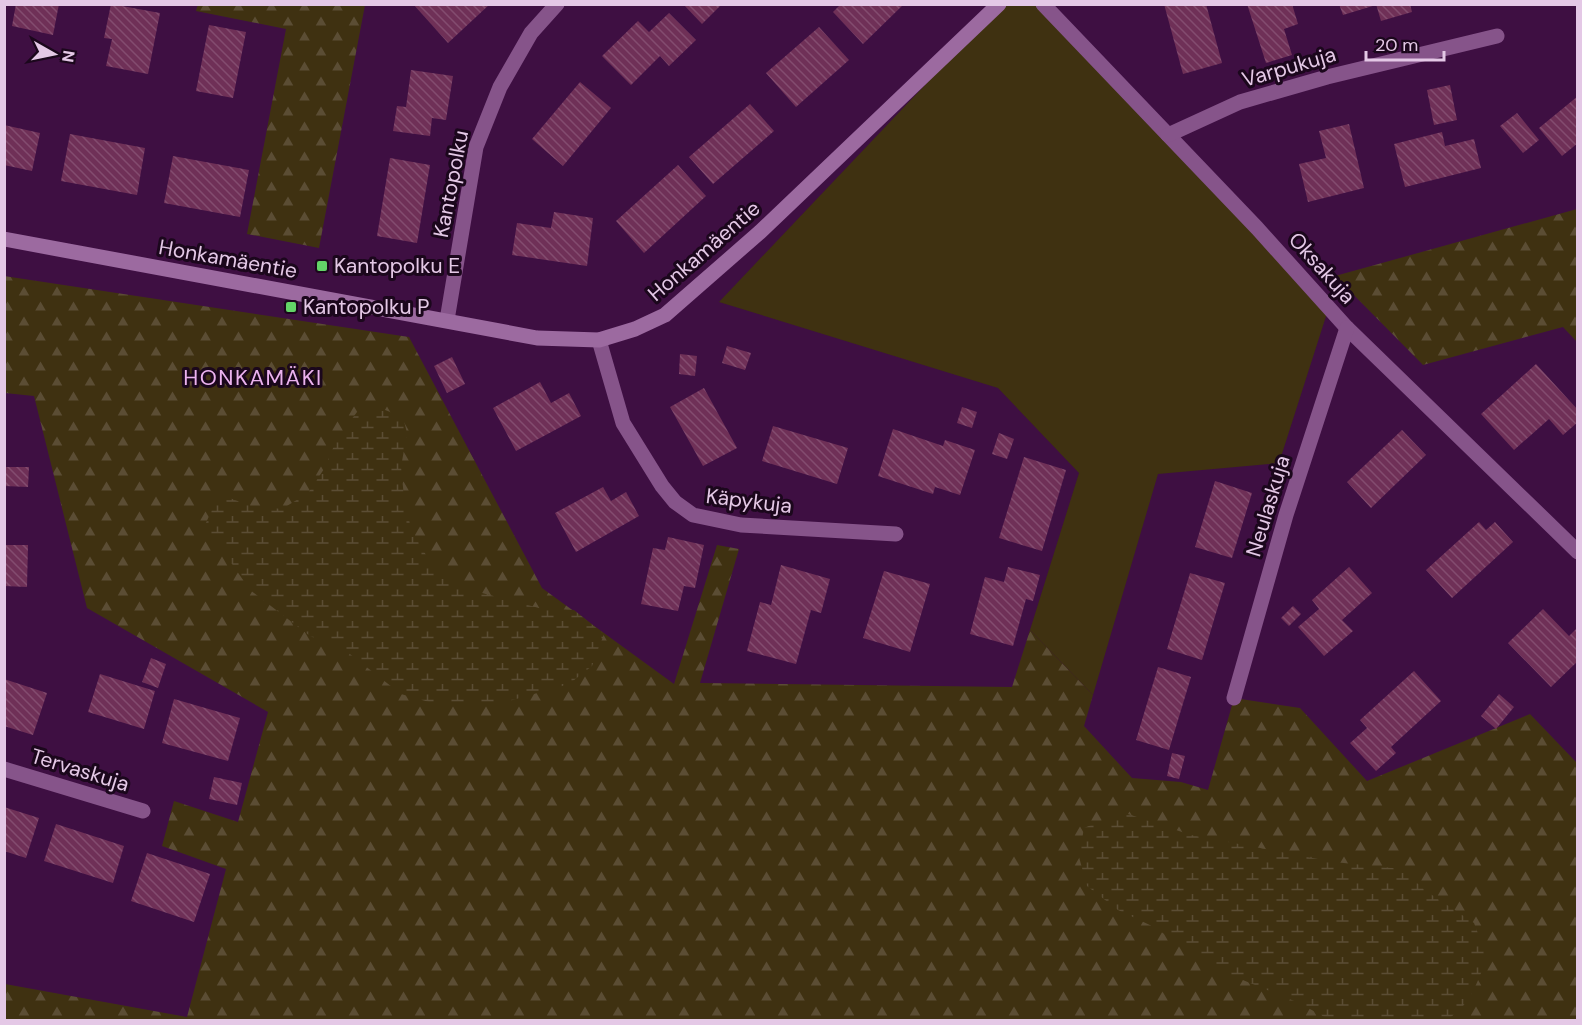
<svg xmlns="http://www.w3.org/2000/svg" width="1582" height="1025" font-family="'DM Sans',sans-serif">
<defs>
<pattern id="forest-firs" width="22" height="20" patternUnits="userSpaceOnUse" patternTransform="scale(1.5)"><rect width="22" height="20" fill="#3f3111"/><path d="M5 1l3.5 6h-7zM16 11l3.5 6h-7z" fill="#5b4d34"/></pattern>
<pattern id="wetland-marsh" width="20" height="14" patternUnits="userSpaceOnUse" patternTransform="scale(1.5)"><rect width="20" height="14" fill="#3f3111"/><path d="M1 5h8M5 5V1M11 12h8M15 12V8" fill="none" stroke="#5b4d34"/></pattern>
<pattern id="building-back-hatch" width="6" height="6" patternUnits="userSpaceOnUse" patternTransform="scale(1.5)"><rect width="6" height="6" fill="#6f3057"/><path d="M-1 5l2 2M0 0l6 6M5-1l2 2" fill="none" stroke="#834c6f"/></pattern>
</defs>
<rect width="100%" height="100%" fill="#3e0f42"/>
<!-- forest -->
<g fill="url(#forest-firs)">
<polygon points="198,4 365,5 319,248 247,234 286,29 196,11"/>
<polygon points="1577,209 1577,342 1563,327 1423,365 1335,276"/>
<polygon points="4,276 409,337 542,588 674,684 717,545 739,549 700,683 1012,687 1030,630 1093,695 1084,726 1132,778 1181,782 1208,790 1234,698 1300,708 1367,781 1530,714 1577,763 1577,1020 5,1020 5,984 187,1017 226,869 162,846 174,801 238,822 268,712 87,608 34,396 5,393"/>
</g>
<!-- wetland -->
<g fill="url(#wetland-marsh)">
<polygon points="380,408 403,417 407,433 401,467 404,497 411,529 426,555 451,581 482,593 539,608 574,610 604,634 592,666 569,684 509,701 474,705 436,704 401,694 346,651 310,636 250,590 205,525 219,494 251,506 282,509 308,493 324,469 337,439 357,412"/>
<path d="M1122,812L1191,835L1334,862L1402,869L1426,891L1474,923L1487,957C1478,981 1470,1007 1446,1020H1330L1299,1003L1216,969L1154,927L1118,910L1087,886L1079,857L1084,828Z"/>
</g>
<!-- park -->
<polygon fill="#3f3111" points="1043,4 1329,307 1279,463 1158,474 1093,695 1030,630 1079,473 998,388 719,302 1001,5"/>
<!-- building -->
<g fill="url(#building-back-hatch)">
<polygon points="16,4 59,4 53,35 12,26"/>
<polygon points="111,4 160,13 148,74 106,66 112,39 104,38"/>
<polygon points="413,4 490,4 448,43"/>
<polygon points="683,4 722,4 702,24"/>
<polygon points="841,4 904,4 863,44 833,12"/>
<polygon points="1164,4 1206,4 1222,63 1183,74"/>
<polygon points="1247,4 1292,4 1298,24 1284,29 1292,55 1266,63"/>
<polygon points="1339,4 1376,4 1376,5 1343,15"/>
<polygon points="1376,4 1410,4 1412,12 1381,21"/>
<polygon points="669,13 696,40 669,66 660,56 631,85 602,56 638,21 649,32"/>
<polygon points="209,25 246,32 233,98 196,91"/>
<polygon points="819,27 849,60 796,107 766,73"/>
<polygon points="411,70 453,76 446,120 432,118 430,136 393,131 397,106 406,107"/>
<polygon points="580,82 611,108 563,166 532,139"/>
<polygon points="1450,85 1457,120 1434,125 1427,90"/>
<polygon points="1578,96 1578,143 1562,156 1539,128"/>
<polygon points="750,104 774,131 713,184 689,157"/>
<polygon points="1517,113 1539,140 1523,153 1500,126"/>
<polygon points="1349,124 1364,188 1308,202 1299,164 1326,158 1319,131"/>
<polygon points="4,125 40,133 32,171 4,165"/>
<polygon points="1442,132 1445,146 1474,139 1481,168 1405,187 1394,144"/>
<polygon points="70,134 145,148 137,195 61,181"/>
<polygon points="173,156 249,170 240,217 164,203"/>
<polygon points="390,158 430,165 417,243 377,236"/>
<polygon points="678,165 706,196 644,253 616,221"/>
<polygon points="554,212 593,218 587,266 512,255 517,223 551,228"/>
<polygon points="727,346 751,353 745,370 722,363"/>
<polygon points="680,354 697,356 695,376 679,374"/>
<polygon points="452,357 465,384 447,393 434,366"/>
<polygon points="1536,364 1578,410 1578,422 1563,435 1549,419 1514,450 1481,414"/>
<polygon points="540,382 551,403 569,393 581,416 516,451 493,408"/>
<polygon points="704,388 737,448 703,466 670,407"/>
<polygon points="962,407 977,412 972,428 957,423"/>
<polygon points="773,426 848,448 837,484 762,461"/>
<polygon points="893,429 943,446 945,440 975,450 960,495 935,487 933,494 878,476"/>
<polygon points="1402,430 1426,455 1371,508 1347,482"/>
<polygon points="999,433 1014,439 1007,459 992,454"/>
<polygon points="1024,457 1066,470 1042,551 999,538"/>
<polygon points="4,467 29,467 28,487 4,486"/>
<polygon points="1215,481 1252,493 1232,558 1195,547"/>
<polygon points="603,487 611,501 626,492 639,516 576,552 555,513"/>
<polygon points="1479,522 1486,530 1495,522 1513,542 1452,598 1426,570"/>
<polygon points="668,537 704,545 695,588 684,586 678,611 641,604 653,548 665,550"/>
<polygon points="4,545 28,545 27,587 4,586"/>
<polygon points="781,565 830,579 821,613 811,610 796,664 747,651 760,602 771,605"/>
<polygon points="1008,567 1040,575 1033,601 1026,599 1013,646 970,634 985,577 1004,582"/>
<polygon points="1349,567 1372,593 1342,620 1353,631 1324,656 1298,627 1319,609 1312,600"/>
<polygon points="884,571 930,584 910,652 863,638"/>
<polygon points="1190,573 1225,583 1202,660 1167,649"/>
<polygon points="1293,606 1301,614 1289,626 1281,618"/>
<polygon points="1543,609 1569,636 1578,627 1578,661 1551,687 1508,643"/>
<polygon points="151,658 166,664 158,688 142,682"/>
<polygon points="1158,667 1191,677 1169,750 1136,740"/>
<polygon points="1414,671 1441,701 1391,747 1396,753 1376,771 1350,743 1367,728 1360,720"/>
<polygon points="100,674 155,691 144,729 88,712"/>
<polygon points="4,679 47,693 33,735 4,726"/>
<polygon points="1499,694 1514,707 1496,729 1481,716"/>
<polygon points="174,699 240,718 228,761 162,743"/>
<polygon points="1172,753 1185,756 1179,779 1167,776"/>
<polygon points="214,777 242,783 237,805 209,799"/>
<polygon points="4,807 39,818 26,858 4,851"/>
<polygon points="56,824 124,846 113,883 44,861"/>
<polygon points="147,853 210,874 194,922 131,901"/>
</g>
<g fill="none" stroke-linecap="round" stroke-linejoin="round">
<!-- street -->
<g stroke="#86548a" stroke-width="15">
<polyline points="1043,4 1257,228 1347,328 1578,552"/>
<polyline points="1168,135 1240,102 1327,77 1497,36"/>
<polyline points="447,320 476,147 500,87 531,33 557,4"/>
<polyline points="599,340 623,423 662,486 675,502 693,515 741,525 896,534"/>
<polyline points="1234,698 1286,515 1347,328"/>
<polyline points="4,769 143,811"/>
</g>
<!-- secondary -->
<polyline stroke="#9c6aa0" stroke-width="15" points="4,239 537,338 599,340 635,329 665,315 760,232 999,4"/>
</g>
<!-- markers -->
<g fill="#63d468" stroke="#1b071c" stroke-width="2">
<rect x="316" y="260" width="12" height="12" rx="3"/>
<rect x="285" y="301" width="12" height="12" rx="3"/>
</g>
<g text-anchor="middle" stroke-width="6" stroke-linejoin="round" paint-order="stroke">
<!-- street labels -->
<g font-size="21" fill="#e4c8e6" stroke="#1b071c">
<text transform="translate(1289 67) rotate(-16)" y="7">Varpukuja</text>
<text transform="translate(451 184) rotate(-79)" y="7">Kantopolku</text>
<text transform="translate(704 251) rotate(-41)" y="7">Honkamäentie</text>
<text transform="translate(228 259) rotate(10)" y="7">Honkamäentie</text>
<text transform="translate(1322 268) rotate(48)" y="7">Oksakuja</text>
<text transform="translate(749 501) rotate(7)" y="7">Käpykuja</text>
<text transform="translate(1268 506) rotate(-73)" y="7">Neulaskuja</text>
<text transform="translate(80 770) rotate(17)" y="7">Tervaskuja</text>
</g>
<!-- poi labels -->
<g font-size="21" fill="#e4c8e6" stroke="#1b071c" text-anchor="start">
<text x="334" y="273">Kantopolku E</text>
<text x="303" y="314">Kantopolku P</text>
</g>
<!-- neighbourhood labels -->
<g font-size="22" letter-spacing="1.5" fill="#ebb2ee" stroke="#1b071c">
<text x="253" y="385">HONKAMÄKI</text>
</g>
</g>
<!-- border -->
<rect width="1582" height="1025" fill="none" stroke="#e4c8e6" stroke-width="12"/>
<!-- north arrow -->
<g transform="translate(54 54) rotate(99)" stroke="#1b071c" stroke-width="4.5" paint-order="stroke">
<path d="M0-4.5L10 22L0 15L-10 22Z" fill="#e4c8e6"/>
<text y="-9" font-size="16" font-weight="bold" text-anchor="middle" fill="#e4c8e6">N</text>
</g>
<!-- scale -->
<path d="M1366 51v9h78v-9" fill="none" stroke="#e4c8e6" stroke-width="3"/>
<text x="1375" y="51" font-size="18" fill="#e4c8e6" stroke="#1b071c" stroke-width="4.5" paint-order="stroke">20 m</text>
</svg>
